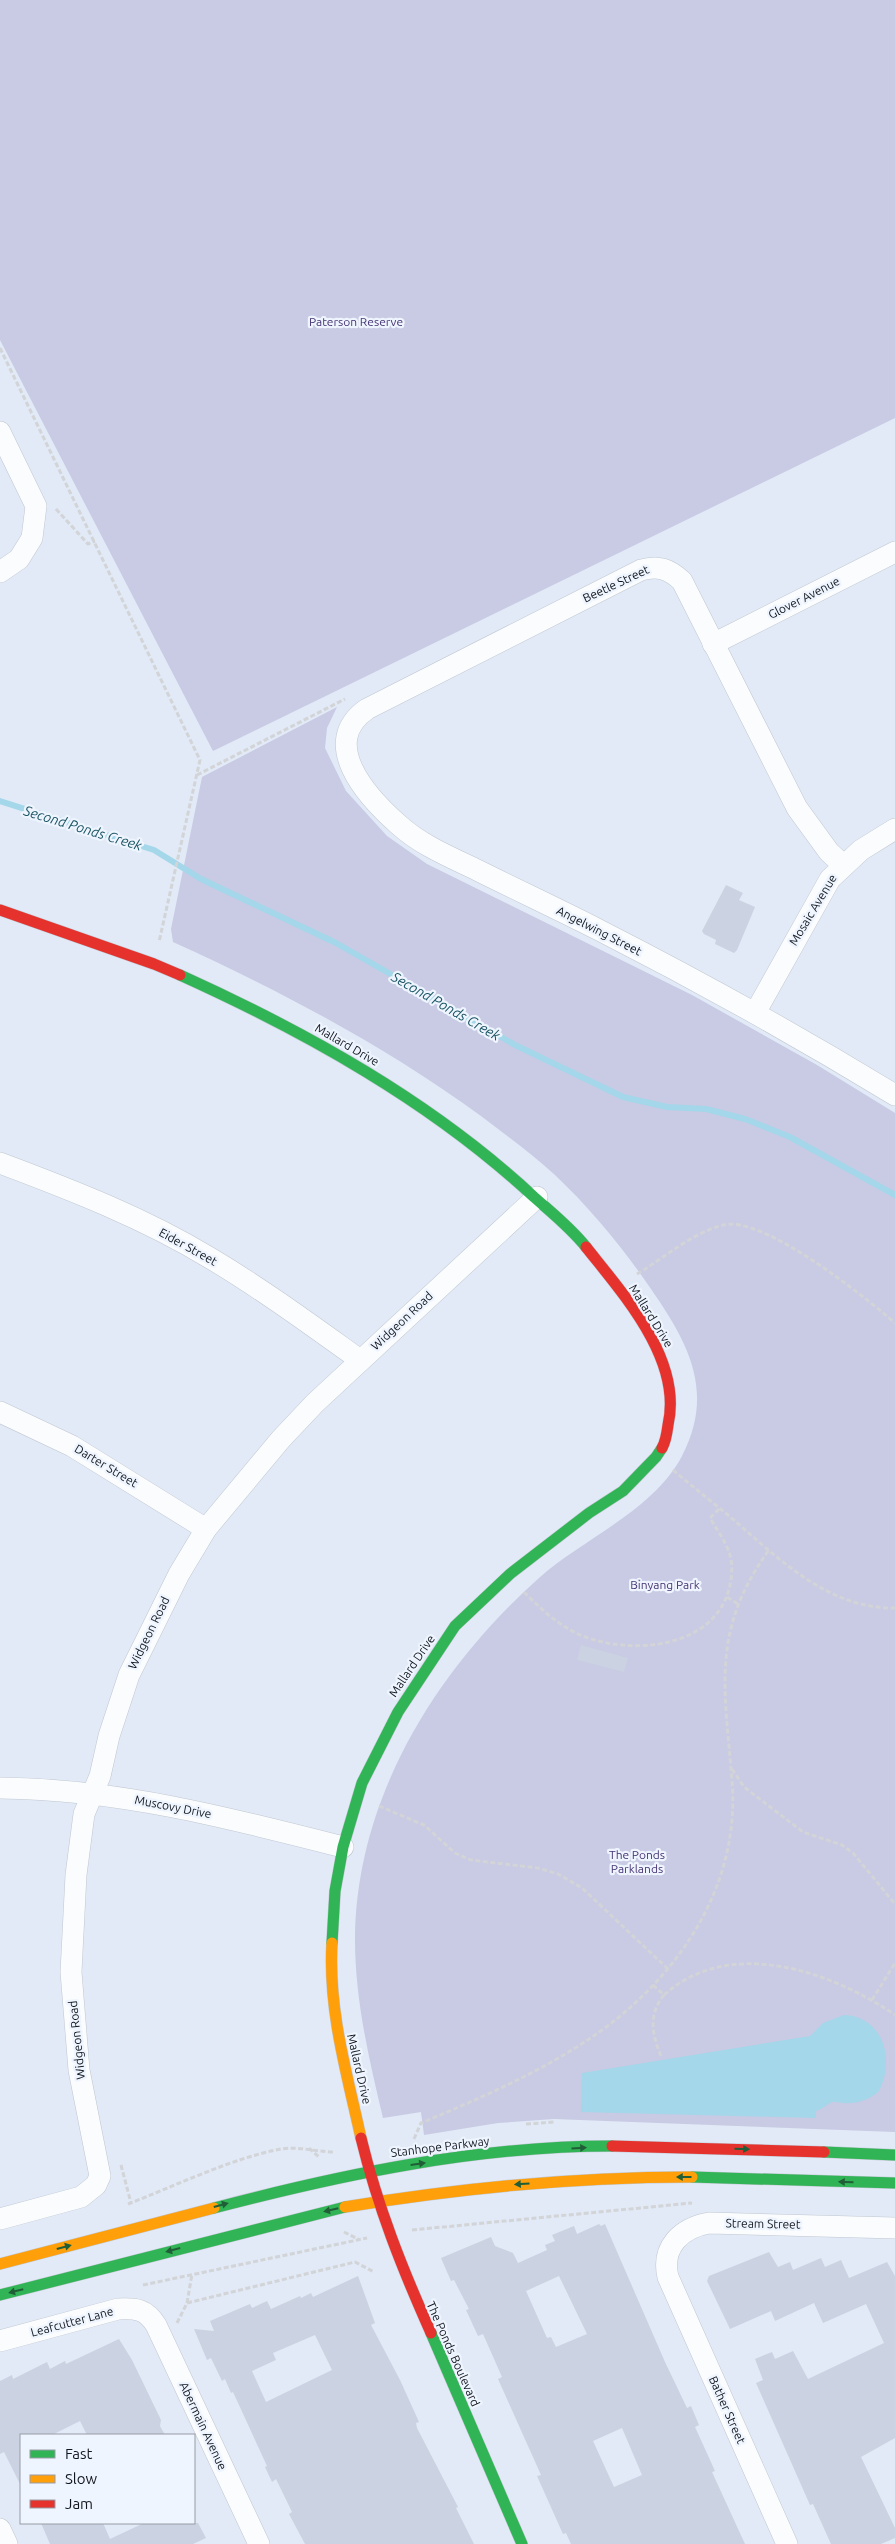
<svg xmlns="http://www.w3.org/2000/svg" width="895" height="2544" font-family="Ubuntu,sans-serif">
<rect width="100%" height="100%" fill="#e1eaf6"/>
<!-- green -->
<g fill="#c9cae4">
<polygon points="0,0 895,0 895,418 213,751 0,340"/>
<path d="M337,707L327,728L325,748L346,791L387,836L427,864L692,995L817,1065L895,1113V2132L554,2119L498,2123L424,2135L421,2112L383,2118C369,2059 355,2000 355,1939C356,1798 436,1670 539,1578C584,1538 653,1511 682,1456C715,1392 689,1344 651,1289C623,1248 591,1209 555,1175C532,1154 506,1135 481,1116C385,1046 281,991 173,942L171,929L202,777Z"/>
</g>
<!-- water -->
<path fill="#a3d7e9" d="M844,2015C884,2017 895,2060 879,2091C870,2100 856,2104 843,2103C840,2103 835,2101 832,2102C826,2105 822,2109 816,2111V2118L581,2112L582,2073L810,2036L823,2023Z"/>
<g fill="none" stroke-linecap="round" stroke-linejoin="round">
<!-- stream -->
<polyline stroke="#a3d7e9" stroke-width="6" points="0,801 154,850 201,879 336,943 515,1045 623,1097 667,1107 706,1109 745,1119 790,1137 895,1195"/>
</g>
<!-- building -->
<g fill="#cbd2e1" fill-rule="evenodd">
<polygon points="726,885 743,893 739,900 755,907 737,950 734,953 715,944 716,940 704,934 702,931"/>
<polygon points="581,1645 628,1658 624,1672 577,1660"/>
<path d="M599,2224L601,2226L605,2224L665,2362L687,2408L691,2406L699,2425L695,2427L715,2471L712,2472L745,2544H571L566,2533L563,2534L537,2476L541,2475L498,2379L502,2377L483,2334L478,2336L466,2310L469,2309L454,2280L451,2281L441,2258L491,2237L495,2246L513,2253L518,2263L547,2250L545,2245L555,2241L552,2235L574,2226L577,2234ZM559,2276L587,2334L556,2347L551,2337L547,2338L526,2291ZM622,2428L642,2475L614,2487L593,2441Z"/>
<polygon points="769,2252 778,2267 790,2262 793,2270 821,2258 825,2267 841,2260 849,2278 887,2262 895,2276 895,2438 861,2457 895,2528 895,2538 881,2544 831,2544 813,2504 810,2505 756,2383 763,2380 755,2359 772,2352 775,2359 793,2351 808,2379 884,2343 866,2304 823,2323 814,2303 775,2321 771,2311 730,2329 707,2281 709,2276"/>
<path d="M358,2276L375,2323L371,2325L400,2380L419,2422L416,2423L417,2428L458,2507L456,2508L474,2544H305L289,2514L292,2512L276,2479L272,2482L265,2467L267,2466L233,2392L231,2393L225,2379L222,2381L211,2358L207,2360L194,2329L214,2331L210,2321L250,2304L252,2308L267,2301L271,2309L300,2296L301,2298L311,2293L313,2297ZM315,2335L332,2370L266,2402L252,2371L276,2360L273,2353Z"/>
<polygon points="119,2339 132,2360 161,2420 160,2426 165,2435 87,2435 80,2421 52,2435 21,2435 21,2486 4,2452 0,2454 0,2381 12,2375 13,2379 47,2362 50,2369 65,2361 66,2364"/>
<polygon points="41,2523 103,2523 110,2539 144,2523 198,2523 206,2538 193,2544 50,2544"/>
</g>
<g fill="none" stroke-linecap="round" stroke-linejoin="round">
<!-- street casing -->
<g stroke="#c1c7d1" stroke-width="22">
<g id="street">
<polyline points="0,432 36,506 32,538 19,559 0,572"/>
<polyline points="713,644 895,552"/>
<path d="M843,865L829,852L797,808L682,581C669,569 658,565 641,570L367,709C318,743 367,797 399,825C421,845 450,857 477,870C517,890 558,909 599,930C699,981 798,1036 895,1095"/>
<polyline points="755,1013 830,879 861,850 895,829"/>
<path d="M0,1163C72,1190 144,1218 210,1258C262,1289 311,1325 360,1360"/>
<polyline points="0,1412 72,1446 206,1529"/>
<path d="M0,1788C118,1789 230,1818 343,1847"/>
<polyline points="0,2219 81,2197 96,2185 100,2176 79,2070 71,1972 76,1875 84,1814 100,1776 109,1736 129,1675 179,1574 206,1529 281,1439 315,1403 537,1197"/>
<path d="M0,2341L118,2309C136,2308 146,2309 156,2325L259,2544"/>
<polyline points="0,2529 7,2544"/>
<path d="M787,2544L668,2277C661,2247 681,2228 709,2223L895,2228"/>
</g>
</g>
<!-- fast casing -->
<g stroke="#c1c7d1" stroke-width="12">
<g id="fast">
<path d="M180,975C306,1032 432,1102 534,1197C552,1213 571,1228 586,1247"/>
<polyline points="332,1943 335,1891 343,1847 362,1783 398,1712 455,1626 510,1574 589,1513 623,1491 656,1457 662,1448"/>
<polyline points="824,2152 895,2155"/>
<polyline points="692,2177 895,2183"/>
<path d="M214,2208C344,2174 477,2146 612,2146"/>
<polyline points="0,2295 345,2207"/>
<polyline points="431,2333 522,2544"/>
</g>
</g>
<!-- slow casing -->
<g stroke="#c1c7d1" stroke-width="12">
<g id="slow">
<path d="M332,1943C328,2010 347,2074 361,2138"/>
<path d="M345,2207C460,2188 575,2177 692,2177"/>
<polyline points="0,2264 214,2208"/>
</g>
</g>
<!-- jam casing -->
<g stroke="#c1c7d1" stroke-width="12">
<g id="jam">
<polyline points="0,910 154,964 180,975"/>
<path d="M586,1247C624,1295 683,1360 668,1425C667,1433 666,1441 662,1448"/>
<path d="M361,2138C378,2208 402,2268 431,2333"/>
<polyline points="612,2146 824,2152"/>
</g>
</g>
<!-- path -->
<g stroke="#d2d4d7" stroke-width="3" stroke-dasharray="5 2.5" stroke-linecap="butt">
<polyline points="0,348 200,760 159,942"/>
<polyline points="56,509 88,544 95,541"/>
<polyline points="197,775 345,699"/>
<path d="M637,1274C664,1258 692,1233 723,1225C763,1215 865,1297 895,1323"/>
<path d="M673,1470C694,1488 715,1504 735,1521C781,1561 830,1609 895,1608"/>
<path d="M524,1592C541,1609 557,1624 578,1634C627,1656 713,1650 729,1589C732,1578 733,1566 730,1555C726,1542 717,1530 710,1518L720,1508"/>
<polyline points="727,1597 738,1604"/>
<polyline points="732,1769 744,1787 803,1832 842,1845 853,1853 895,1904"/>
<polyline points="379,1806 424,1825 455,1853 471,1860 538,1868 558,1874 582,1888 668,1969"/>
<path d="M653,1985L664,1995C729,1936 831,1971 895,2015"/>
<polyline points="872,2000 895,1963"/>
<path d="M661,2056C652,2035 648,2014 664,1995"/>
<polyline points="526,2124 555,2122"/>
<path d="M414,2139L421,2123C476,2100 532,2076 583,2043C672,1986 741,1891 732,1781C725,1690 710,1631 769,1550"/>
<polyline points="309,2148 319,2157"/>
<polyline points="121,2165 131,2203"/>
<path d="M128,2204C175,2186 232,2158 281,2149C299,2146 316,2152 334,2152"/>
<polyline points="412,2230 692,2203"/>
<polyline points="344,2232 358,2239"/>
<polyline points="143,2285 367,2238"/>
<polyline points="187,2303 192,2274"/>
<polyline points="177,2323 187,2303 355,2262 374,2272"/>
</g>
<!-- street -->
<use href="#street" stroke="#fafcfe" stroke-width="21"/>
<!-- fast -->
<use href="#fast" stroke="#30b455" stroke-width="11"/>
<!-- slow -->
<use href="#slow" stroke="#ff9f0a" stroke-width="11"/>
<!-- jam -->
<use href="#jam" stroke="#e5322d" stroke-width="11"/>
</g>
<!-- one-way arrows -->
<defs><path id="oneway-solid" d="M-6-.8H1V-3.2L6.5 0L1 3.2V.8H-6Z" transform="scale(1.25)"/></defs>
<g fill="#205e37">
<use href="#oneway-solid" transform="translate(579 2148) rotate(-3)"/>
<use href="#oneway-solid" transform="translate(742 2149) rotate(2)"/>
<use href="#oneway-solid" transform="translate(418 2164) rotate(-8)"/>
<use href="#oneway-solid" transform="translate(684 2177) rotate(180)"/>
<use href="#oneway-solid" transform="translate(846 2182) rotate(-179)"/>
<use href="#oneway-solid" transform="translate(522 2184) rotate(176)"/>
<use href="#oneway-solid" transform="translate(221 2205) rotate(-15)"/>
<use href="#oneway-solid" transform="translate(331 2210) rotate(167)"/>
<use href="#oneway-solid" transform="translate(64 2247) rotate(-15)"/>
<use href="#oneway-solid" transform="translate(173 2250) rotate(165)"/>
<use href="#oneway-solid" transform="translate(16 2291) rotate(166)"/>
</g>
<g text-anchor="middle" stroke-width="4.5" stroke-linejoin="round" paint-order="stroke">
<!-- park labels -->
<g font-size="12" fill="#463474" stroke="#eff5fe">
<text x="356" y="326">Paterson Reserve</text>
<text x="665" y="1589">Binyang Park</text>
<text x="637" y="1859">The Ponds<tspan x="637" dy="14">Parklands</tspan></text>
</g>
<!-- street labels -->
<g font-size="12" fill="#12171f" stroke="#eff5fe">
<text transform="translate(616 584) rotate(-25)" y="4">Beetle Street</text>
<text transform="translate(804 598) rotate(-27)" y="4">Glover Avenue</text>
<text transform="translate(813 910) rotate(-59)" y="4">Mosaic Avenue</text>
<text transform="translate(599 931) rotate(27)" y="4">Angelwing Street</text>
<text transform="translate(347 1045) rotate(30)" y="4">Mallard Drive</text>
<text transform="translate(188 1247) rotate(29)" y="4">Eider Street</text>
<text transform="translate(651 1316) rotate(58)" y="4">Mallard Drive</text>
<text transform="translate(402 1321) rotate(-43)" y="4">Widgeon Road</text>
<text transform="translate(106 1466) rotate(31)" y="4">Darter Street</text>
<text transform="translate(149 1633) rotate(-64)" y="4">Widgeon Road</text>
<text transform="translate(412 1666) rotate(-56)" y="4">Mallard Drive</text>
<text transform="translate(173 1807) rotate(11)" y="4">Muscovy Drive</text>
<text transform="translate(77 2040) rotate(-96)" y="4">Widgeon Road</text>
<text transform="translate(359 2069) rotate(77)" y="4">Mallard Drive</text>
<text transform="translate(440 2147) rotate(-7)" y="4">Stanhope Parkway</text>
<text transform="translate(763 2224) rotate(1)" y="4">Stream Street</text>
<text transform="translate(72 2322) rotate(-15)" y="4">Leafcutter Lane</text>
<text transform="translate(453 2354) rotate(66)" y="4">The Ponds Boulevard</text>
<text transform="translate(727 2410) rotate(66)" y="4">Bather Street</text>
<text transform="translate(203 2426) rotate(65)" y="4">Abermain Avenue</text>
</g>
<!-- water labels -->
<g font-size="14" font-style="italic" fill="#1a5463" stroke="#eff5fe">
<text transform="translate(83 828) rotate(17)" y="5">Second Ponds Creek</text>
<text transform="translate(446 1006) rotate(30)" y="5">Second Ponds Creek</text>
</g>
</g>
<!-- legend -->
<rect x="20" y="2434" width="175" height="90" fill="#eff5fe" stroke="#979ca5"/>
<rect x="30" y="2450" width="25" height="8" fill="#30b455" stroke="#979ca5"/>
<text x="65" y="2459" font-size="15" fill="#12171f">Fast</text>
<rect x="30" y="2475" width="25" height="8" fill="#ff9f0a" stroke="#979ca5"/>
<text x="65" y="2484" font-size="15" fill="#12171f">Slow</text>
<rect x="30" y="2500" width="25" height="8" fill="#e5322d" stroke="#979ca5"/>
<text x="65" y="2509" font-size="15" fill="#12171f">Jam</text>
</svg>
